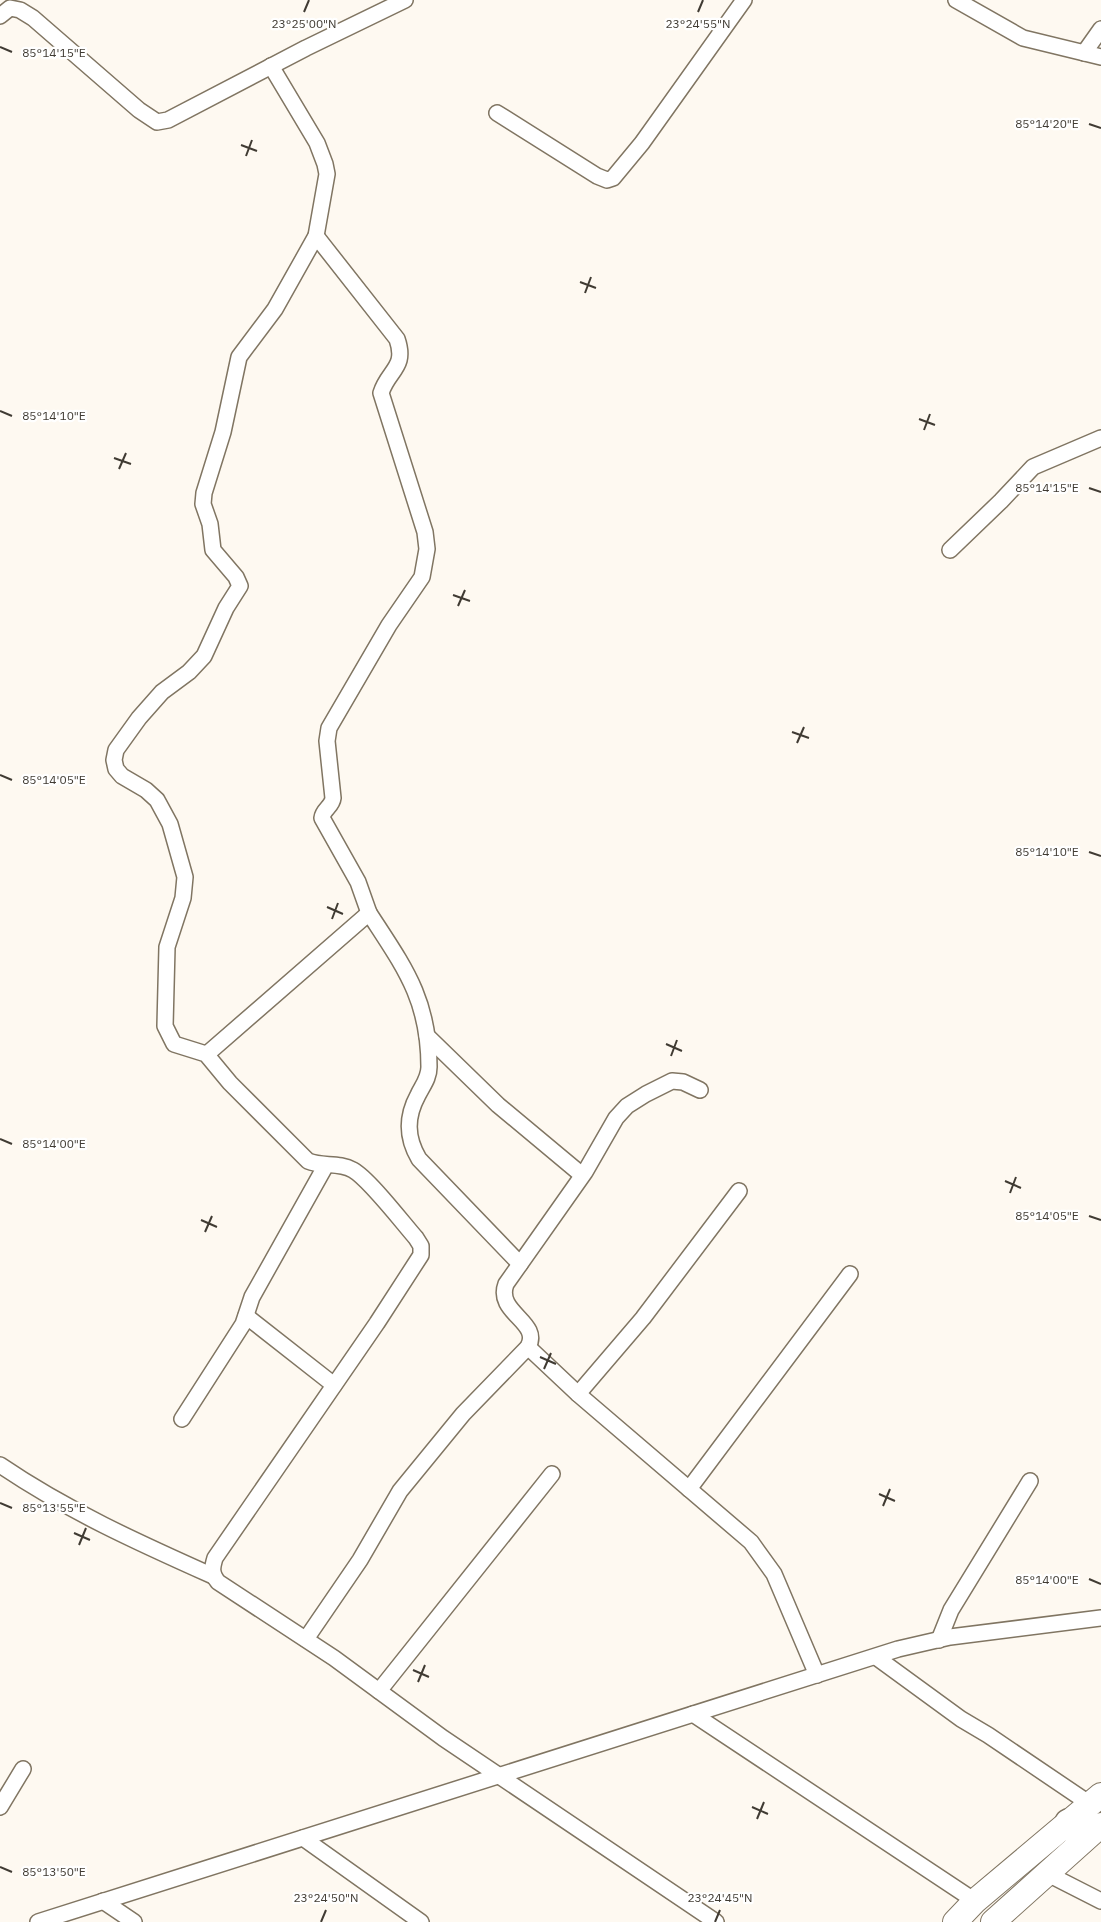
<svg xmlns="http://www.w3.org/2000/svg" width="1101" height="1922" font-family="'IBM Plex Sans',sans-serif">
<rect width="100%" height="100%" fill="#fef9f1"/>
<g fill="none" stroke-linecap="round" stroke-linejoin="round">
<!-- minor casing -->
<g stroke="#807562" stroke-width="18">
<g id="minor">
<polyline points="956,0 1023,38 1101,57"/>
<polyline points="0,16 10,8 20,10 33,18 139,110 157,122 168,120 306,48 405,0"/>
<polyline points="1084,53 1101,29"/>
<path d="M271,66L317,143L325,164L327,174L316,236L275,309L239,357L223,432L204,493L203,504L210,524L213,550L236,577L240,586L226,608L204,656L189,672L162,692L139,718L116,750L114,760L116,769L122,776L146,790L157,800L170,824L185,877L183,898L167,947L165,1026L174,1044L206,1054L230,1083L308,1161C322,1167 339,1162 353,1170C369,1179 402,1222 416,1238L421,1246V1255L377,1323L215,1558C212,1568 211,1573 218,1582L334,1658L443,1738L716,1922"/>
<polyline points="497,113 597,176 607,180 613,178 642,143 744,0"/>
<path d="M316,236L397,339C407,368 388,370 381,393L425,532L427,549L422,577L389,625L329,728L327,741L333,798C332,807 323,809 322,818L358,882L369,913"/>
<polyline points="950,550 1001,501 1033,467 1101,438"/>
<polyline points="427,1036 498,1105 582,1175"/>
<path d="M207,1054L369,913C404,967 429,999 429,1067C429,1078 423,1085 418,1095C406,1117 406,1137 419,1159L520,1264"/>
<polyline points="246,1316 334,1385"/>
<polyline points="528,1347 578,1394 751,1542 774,1574 817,1675"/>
<polyline points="578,1394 643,1318 739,1191"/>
<polyline points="182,1419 243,1324 252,1297 326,1165"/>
<path d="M0,1465C66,1510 139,1543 213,1576"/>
<polyline points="689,1489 850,1274"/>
<path d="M306,1639L360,1560L400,1491L463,1414L528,1347C542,1322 495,1313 506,1284L585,1172L616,1118L627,1106L646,1094L672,1081L683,1082L700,1090"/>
<polyline points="939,1640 951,1610 1030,1481"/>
<polyline points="876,1657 961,1719 988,1735 1090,1804"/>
<polyline points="379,1691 552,1474"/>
<polyline points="693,1714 975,1901"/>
<polyline points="0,1807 23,1769"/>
<polyline points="303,1838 421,1922"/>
<polyline points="1046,1873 1101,1901"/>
<polyline points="103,1901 134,1922"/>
<polyline points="38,1922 898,1649 950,1637 1101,1618"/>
</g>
</g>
<!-- primary casing -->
<g stroke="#807562" stroke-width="26">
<g id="primary">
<polyline points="955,1922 975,1901 1101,1795"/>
<polyline points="993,1922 1101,1825"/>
</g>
</g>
<!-- trunk casing -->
<g stroke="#807562" stroke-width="28">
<polyline id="trunk" points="1068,1822 1081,1841"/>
</g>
<!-- minor -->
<use href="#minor" stroke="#fff" stroke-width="15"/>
<!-- primary -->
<use href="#primary" stroke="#fff" stroke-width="24"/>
<!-- trunk -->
<use href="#trunk" stroke="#fff" stroke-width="25"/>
</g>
<!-- ticks -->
<path fill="none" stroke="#403b33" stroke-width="2" d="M304,12L309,0M698,12L703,0M0,47L12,52M1089,124L1101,128M241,145L257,151M246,156L252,140M580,282L596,288M585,293L591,277M0,411L12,416M919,419L935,425M924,430L930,414M114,458L131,464M119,469L126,453M1089,488L1101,492M453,595L470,601M458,606L465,590M792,732L809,738M797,743L804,727M0,775L12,780M1089,852L1101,856M327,907L343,914M332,919L338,903M666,1044L682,1051M671,1056L677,1040M0,1139L12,1144M1005,1181L1021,1188M1010,1193L1016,1177M1089,1216L1101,1220M201,1220L217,1227M205,1232L212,1216M540,1357L556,1364M544,1369L551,1353M879,1494L895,1501M0,1503L12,1508M883,1506L890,1489M74,1533L90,1540M79,1545L86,1528M1089,1579L1101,1584M413,1670L429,1677M418,1682L425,1665M752,1807L768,1814M757,1819L764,1802M0,1867L12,1872M321,1922L326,1910M715,1922L720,1910"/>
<g font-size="12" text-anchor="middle" fill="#403b33" stroke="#fff" stroke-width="4.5" stroke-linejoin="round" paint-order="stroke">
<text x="304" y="28">23°25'00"N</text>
<text x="698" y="28">23°24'55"N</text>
<text x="54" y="57">85°14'15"E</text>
<text x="1047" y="128">85°14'20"E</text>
<text x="54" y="420">85°14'10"E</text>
<text x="1047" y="492">85°14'15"E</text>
<text x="54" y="784">85°14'05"E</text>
<text x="1047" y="856">85°14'10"E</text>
<text x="54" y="1148">85°14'00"E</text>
<text x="1047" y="1220">85°14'05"E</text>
<text x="54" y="1512">85°13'55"E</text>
<text x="1047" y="1584">85°14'00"E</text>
<text x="54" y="1876">85°13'50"E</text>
<text x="326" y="1902">23°24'50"N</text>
<text x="720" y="1902">23°24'45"N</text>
</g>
</svg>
